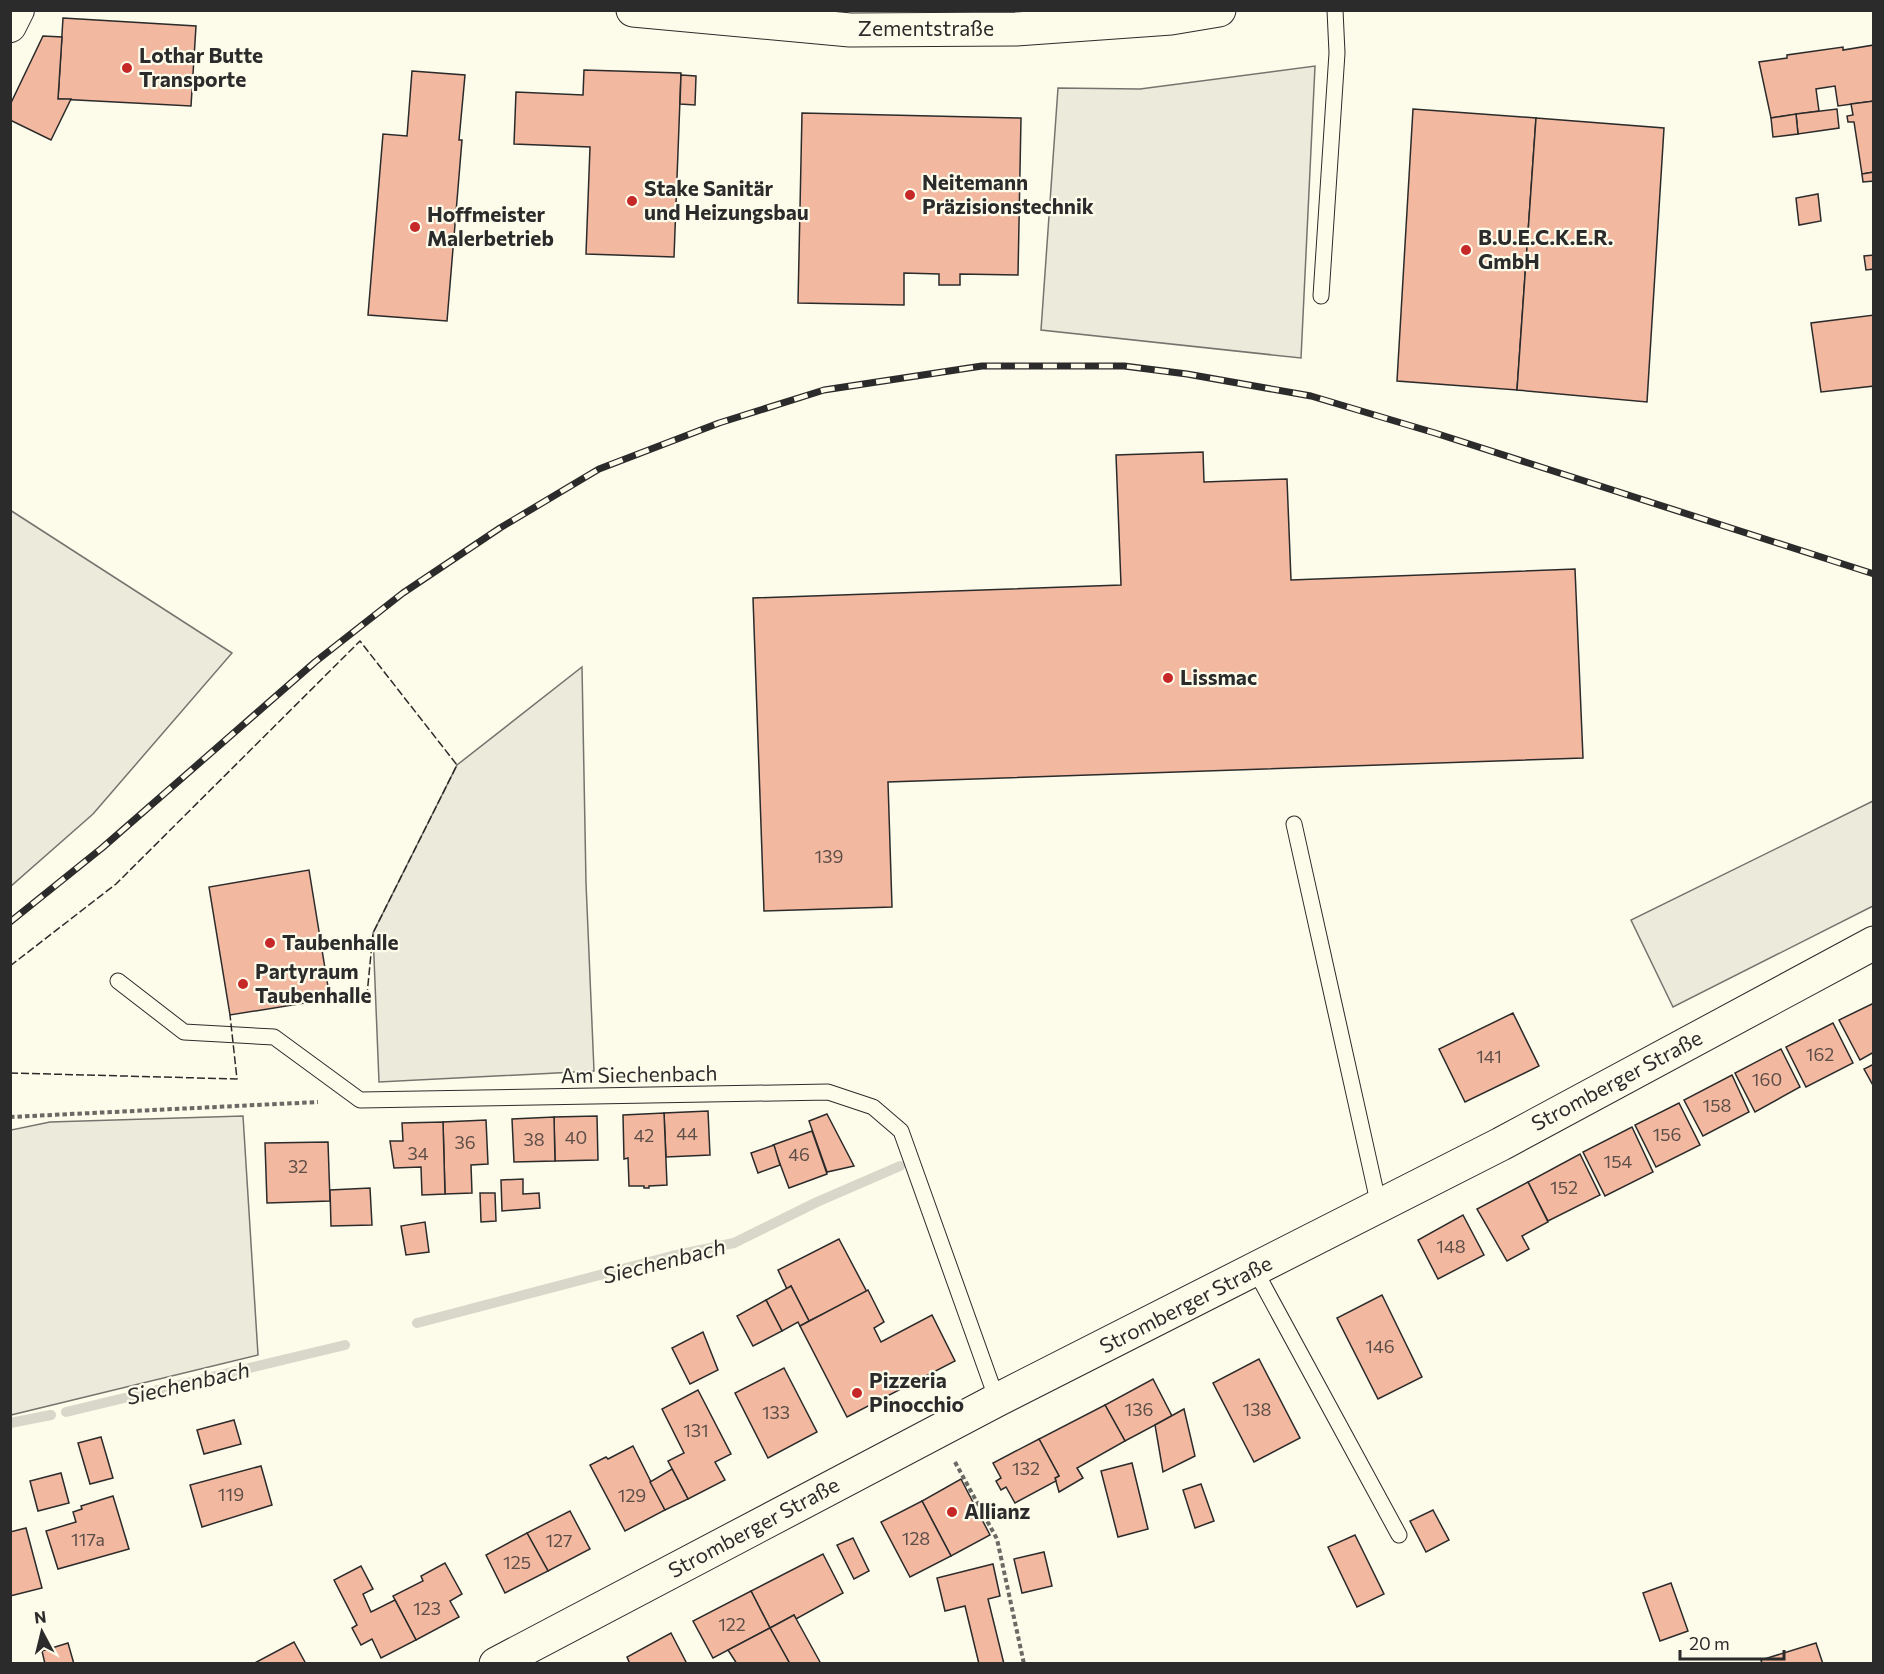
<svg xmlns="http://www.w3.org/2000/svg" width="1884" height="1674" font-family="Commissioner,sans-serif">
<rect width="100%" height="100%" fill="#fdfbea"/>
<!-- green -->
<g fill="#ecebdb" stroke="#74746e" stroke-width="1.5">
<polygon points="1315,66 1301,358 1041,330 1058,88 1140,89"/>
<polygon points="10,510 232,653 93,814 11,886"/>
<polygon points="582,667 586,883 594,1071 379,1082 373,933 457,765"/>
<polygon points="1873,801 1873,906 1673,1007 1631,920"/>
<polygon points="243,1116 258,1355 11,1415 11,1130 50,1122"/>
</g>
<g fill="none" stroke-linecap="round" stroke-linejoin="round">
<!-- stream -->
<g stroke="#d8d7c9" stroke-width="10">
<polyline points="417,1323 672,1256 734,1243 817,1202 900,1166"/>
<polyline points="66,1412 345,1345"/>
<polyline points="10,1423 51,1415"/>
</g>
</g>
<!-- building -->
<g fill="#f2b8a0" stroke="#2b2b2b" stroke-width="1.5">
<polygon points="63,18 196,26 191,106 58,99"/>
<polygon points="43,36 62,37 58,99 71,99 51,140 10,120 10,105"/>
<polygon points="1874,45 1874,101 1838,106 1835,86 1816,89 1819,111 1771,118 1759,62 1787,58 1787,55 1843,47 1843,50"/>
<polygon points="584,70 681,73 674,257 586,254 590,147 514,144 516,92 583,95"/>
<polygon points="412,71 465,75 459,140 462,140 447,321 368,315 383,134 407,136"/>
<polygon points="681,75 696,76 695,105 680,104"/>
<polygon points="1874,101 1874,172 1862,174 1854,122 1848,122 1847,116 1853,115 1851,104"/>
<polygon points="1413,109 1536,118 1517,390 1397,381"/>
<polygon points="1837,109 1839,128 1798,134 1796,114"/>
<polygon points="802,113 1021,118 1018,275 960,274 960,285 939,285 939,274 904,273 904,305 798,303"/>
<polygon points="1796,114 1798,134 1773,137 1771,118"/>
<polygon points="1536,118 1664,128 1647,402 1517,390"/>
<polygon points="1874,172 1874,181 1863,182 1862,174"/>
<polygon points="1818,194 1821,221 1799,225 1796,198"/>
<polygon points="1874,255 1874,269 1866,270 1864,256"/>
<polygon points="1874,315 1874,386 1821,392 1811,323"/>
<polygon points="1203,452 1204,482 1287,479 1291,580 1575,569 1583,758 888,782 892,907 764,911 753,598 1121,585 1116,455"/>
<polygon points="309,870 330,999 230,1015 209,887"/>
<polygon points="1874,1003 1874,1052 1860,1060 1839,1020"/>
<polygon points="1513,1013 1539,1066 1465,1102 1439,1049"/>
<polygon points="1833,1023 1853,1063 1806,1087 1786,1047"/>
<polygon points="1781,1049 1800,1087 1755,1112 1735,1073"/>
<polygon points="1874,1064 1874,1087 1864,1069"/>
<polygon points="1732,1075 1749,1112 1703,1136 1684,1100"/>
<polygon points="1679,1103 1700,1145 1656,1167 1635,1125"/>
<polygon points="708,1111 710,1155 666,1157 664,1113"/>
<polygon points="664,1113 667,1185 649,1186 649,1188 644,1188 644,1186 629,1186 628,1158 624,1159 623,1115"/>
<polygon points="827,1114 854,1166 827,1172 809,1121"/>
<polygon points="597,1116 598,1160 555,1161 554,1117"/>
<polygon points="554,1117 555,1161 514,1162 512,1119"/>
<polygon points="486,1120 488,1164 471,1165 472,1193 445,1194 443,1122"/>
<polygon points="443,1122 445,1194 422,1195 421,1167 394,1168 390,1141 403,1141 402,1123"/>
<polygon points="1632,1127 1653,1172 1605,1196 1583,1152"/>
<polygon points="812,1131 827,1174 789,1188 773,1145"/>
<polygon points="328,1142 330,1201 267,1203 265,1143"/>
<polygon points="774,1145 780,1165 758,1173 751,1153"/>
<polygon points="1580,1154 1600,1195 1548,1221 1528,1182"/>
<polygon points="523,1179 523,1194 539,1193 540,1208 502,1211 501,1180"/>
<polygon points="1528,1182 1548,1222 1522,1236 1529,1249 1507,1261 1477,1209"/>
<polygon points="370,1188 372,1225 331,1226 330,1190"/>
<polygon points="480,1193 495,1193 496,1221 481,1222"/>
<polygon points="1463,1215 1484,1255 1438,1279 1418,1240"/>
<polygon points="425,1222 429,1252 406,1255 401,1226"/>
<polygon points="839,1239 867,1292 809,1321 791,1286 787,1289 778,1270"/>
<polygon points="791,1286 809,1321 800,1326 798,1322 782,1331 766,1300"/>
<polygon points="868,1290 884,1322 874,1328 881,1342 932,1315 955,1361 847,1417 800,1326"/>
<polygon points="1382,1295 1422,1377 1378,1399 1337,1318"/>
<polygon points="766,1300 782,1331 753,1346 737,1316"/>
<polygon points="703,1332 718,1370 690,1384 672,1348"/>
<polygon points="1259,1359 1300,1438 1254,1462 1213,1383"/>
<polygon points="784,1368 817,1432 768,1458 735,1393"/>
<polygon points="1153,1379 1172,1416 1125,1441 1105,1405"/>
<polygon points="698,1390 731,1454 715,1462 725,1480 688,1499 668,1461 684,1453 662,1409"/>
<polygon points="1105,1405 1125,1441 1077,1468 1083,1478 1059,1492 1055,1478 1059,1476 1039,1439"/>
<polygon points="1184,1409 1195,1456 1163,1472 1155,1425"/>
<polygon points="234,1420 241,1444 204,1454 197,1430"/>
<polygon points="101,1437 113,1478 90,1484 78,1443"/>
<polygon points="1039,1439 1059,1476 1055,1478 1056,1481 1015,1503 1006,1487 1001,1490 996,1481 1001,1478 993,1463"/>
<polygon points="633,1446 665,1510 625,1531 590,1465 606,1457 608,1459"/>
<polygon points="1132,1463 1148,1529 1118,1537 1101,1471"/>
<polygon points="261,1466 272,1505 202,1527 190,1485"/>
<polygon points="672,1469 688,1499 665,1510 650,1482"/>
<polygon points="61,1473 69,1503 38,1511 30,1481"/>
<polygon points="961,1479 990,1535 951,1556 922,1501"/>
<polygon points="1201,1484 1214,1521 1195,1528 1183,1490"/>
<polygon points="113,1496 129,1549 58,1569 46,1531 76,1522 73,1512 82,1509 81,1506"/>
<polygon points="922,1501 951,1556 910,1577 881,1522"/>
<polygon points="1433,1510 1449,1540 1426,1552 1410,1521"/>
<polygon points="570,1511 590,1549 548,1571 527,1533"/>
<polygon points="26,1528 42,1588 10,1596 10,1532"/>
<polygon points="527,1533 548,1571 505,1593 486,1555"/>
<polygon points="1355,1535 1384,1594 1357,1607 1328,1547"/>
<polygon points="853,1538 869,1571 854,1579 837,1545"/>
<polygon points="1044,1552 1052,1586 1022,1593 1014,1559"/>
<polygon points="823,1554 843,1593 796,1619 794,1615 770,1628 751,1591"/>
<polygon points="445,1563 462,1594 450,1601 459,1617 416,1640 393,1596 423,1581 421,1576"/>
<polygon points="993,1564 1000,1596 988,1599 1004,1664 979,1664 965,1606 945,1611 937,1578"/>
<polygon points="361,1566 373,1589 363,1594 371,1612 395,1600 416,1640 381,1658 372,1639 361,1645 352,1628 357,1625 334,1580"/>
<polygon points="1671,1583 1688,1631 1660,1641 1643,1593"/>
<polygon points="751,1591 770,1628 713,1658 693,1621"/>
<polygon points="794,1615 820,1662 818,1664 790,1664 770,1628"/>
<polygon points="770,1628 790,1664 737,1664 728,1650"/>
<polygon points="671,1633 687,1664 630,1664 627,1657"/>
<polygon points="294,1642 306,1664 253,1664"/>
<polygon points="68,1643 74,1664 45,1664 42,1651"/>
<polygon points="1816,1643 1823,1664 1762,1664 1761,1660"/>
</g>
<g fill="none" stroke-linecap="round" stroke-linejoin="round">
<!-- service casing -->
<g stroke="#2b2b2b" stroke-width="17">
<g id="service">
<polyline points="1321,296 1337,53 1335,10"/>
<polyline points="1294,824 1379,1206"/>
<polyline points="118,981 184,1032 274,1037 360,1100 828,1092 873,1107 901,1131 997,1400"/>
<polyline points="1255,1270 1399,1535"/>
</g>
</g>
<!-- minor casing -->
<g stroke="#2b2b2b" stroke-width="34">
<polyline id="minor" points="10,26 18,10"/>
</g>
<!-- tertiary casing -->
<g stroke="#2b2b2b" stroke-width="35">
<polyline id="tertiary" points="633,10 850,30 1016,29 1171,18 1219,10"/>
</g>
<!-- secondary casing -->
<g stroke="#2b2b2b" stroke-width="35">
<polyline id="secondary" points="496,1664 997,1400 1501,1144 1874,943"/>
</g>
<!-- path -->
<g stroke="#6a6964" stroke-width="4" stroke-dasharray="4.5 3" stroke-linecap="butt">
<polyline points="10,1117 318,1102"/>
<polyline points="955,1462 997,1539 1024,1664"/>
</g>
<!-- service -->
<use href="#service" stroke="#fdfbea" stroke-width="15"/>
<!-- minor -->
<use href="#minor" stroke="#fdfbea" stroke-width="32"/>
<!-- tertiary -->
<use href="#tertiary" stroke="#fdfbea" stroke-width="33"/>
<!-- secondary -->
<use href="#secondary" stroke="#fdfbea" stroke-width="33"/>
<!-- rail casing -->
<g stroke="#2b2b2b" stroke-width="7">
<polyline id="rail" points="10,922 102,848 315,662 403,593 500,528 599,469 719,423 824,390 982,366 1124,366 1187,374 1311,396 1435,433 1874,574"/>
</g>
<!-- rail -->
<use href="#rail" stroke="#fdfbea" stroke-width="4.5" stroke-dasharray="14" stroke-linecap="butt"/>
<!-- fence -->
<g stroke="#2b2b2b" stroke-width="1.5" stroke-dasharray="8 3" stroke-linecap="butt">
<polyline points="10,966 116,884 360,641 457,765 373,933 367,995 330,999"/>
<polyline points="10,1073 237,1079 230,1015"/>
</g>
</g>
<!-- markers -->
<g fill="#c62828" stroke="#fdfbea" stroke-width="2">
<circle cx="127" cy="68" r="6"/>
<circle cx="910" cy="195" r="6"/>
<circle cx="632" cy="201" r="6"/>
<circle cx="415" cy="227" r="6"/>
<circle cx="1466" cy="250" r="6"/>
<circle cx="1168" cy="678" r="6"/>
<circle cx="270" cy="943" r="6"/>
<circle cx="243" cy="984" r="6"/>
<circle cx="857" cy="1393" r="6"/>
<circle cx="952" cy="1512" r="6"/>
</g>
<g text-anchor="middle" stroke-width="4.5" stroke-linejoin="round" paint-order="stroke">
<!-- number labels -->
<g font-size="18" fill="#5d4e48">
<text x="829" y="863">139</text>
<text x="1820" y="1061">162</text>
<text x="1489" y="1063">141</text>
<text x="1767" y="1086">160</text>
<text x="1717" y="1112">158</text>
<text x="687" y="1140">44</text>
<text x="1667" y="1141">156</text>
<text x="644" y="1142">42</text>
<text x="576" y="1144">40</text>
<text x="534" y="1146">38</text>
<text x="465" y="1149">36</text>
<text x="418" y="1160">34</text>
<text x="799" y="1161">46</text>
<text x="1618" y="1168">154</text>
<text x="298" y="1173">32</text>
<text x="1564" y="1194">152</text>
<text x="1451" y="1253">148</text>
<text x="1380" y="1353">146</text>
<text x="1139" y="1416">136</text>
<text x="1257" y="1416">138</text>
<text x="776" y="1419">133</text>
<text x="696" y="1437">131</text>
<text x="1026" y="1475">132</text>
<text x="231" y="1501">119</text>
<text x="632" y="1502">129</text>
<text x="916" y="1545">128</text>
<text x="88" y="1546">117a</text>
<text x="559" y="1547">127</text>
<text x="517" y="1569">125</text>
<text x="427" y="1615">123</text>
<text x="732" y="1631">122</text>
</g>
<!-- street labels -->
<g font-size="21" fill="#2b2b2b" stroke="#fdfbea">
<text x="926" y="36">Zementstraße</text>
<text transform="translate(639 1075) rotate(-1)" y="7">Am Siechenbach</text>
<text transform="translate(1617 1081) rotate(-28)" y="7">Stromberger Straße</text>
<text transform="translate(1186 1305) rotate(-27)" y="7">Stromberger Straße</text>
<text transform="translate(754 1528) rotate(-28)" y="7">Stromberger Straße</text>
</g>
<!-- poi labels -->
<g font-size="21" font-weight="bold" fill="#2b2b2b" stroke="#fdfbea" text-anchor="start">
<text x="139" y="63">Lothar Butte<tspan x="139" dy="24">Transporte</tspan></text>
<text x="922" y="190">Neitemann<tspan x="922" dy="24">Präzisionstechnik</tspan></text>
<text x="644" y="196">Stake Sanitär<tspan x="644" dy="24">und Heizungsbau</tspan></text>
<text x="427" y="222">Hoffmeister<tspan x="427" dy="24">Malerbetrieb</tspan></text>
<text x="1478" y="245">B.U.E.C.K.E.R.<tspan x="1478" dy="24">GmbH</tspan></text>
<text x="1180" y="685">Lissmac</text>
<text x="282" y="950">Taubenhalle</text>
<text x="255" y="979">Partyraum<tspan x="255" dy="24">Taubenhalle</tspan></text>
<text x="869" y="1388">Pizzeria<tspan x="869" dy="24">Pinocchio</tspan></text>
<text x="964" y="1519">Allianz</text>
</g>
<!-- water labels -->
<g font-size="22" font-style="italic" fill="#2b2b2b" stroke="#fdfbea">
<text transform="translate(664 1261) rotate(-14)" y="8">Siechenbach</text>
<text transform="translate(188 1383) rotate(-13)" y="8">Siechenbach</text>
</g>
</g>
<!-- border -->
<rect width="1884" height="1674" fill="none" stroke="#2b2b2b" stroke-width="24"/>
<!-- north arrow -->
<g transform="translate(42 1632) rotate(353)" stroke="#fdfbea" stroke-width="4.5" paint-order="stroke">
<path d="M0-4.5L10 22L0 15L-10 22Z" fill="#2b2b2b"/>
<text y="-9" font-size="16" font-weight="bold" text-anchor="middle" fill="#2b2b2b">N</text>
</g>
<!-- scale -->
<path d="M1680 1650v9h104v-9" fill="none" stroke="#2b2b2b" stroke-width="3"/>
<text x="1689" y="1650" font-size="18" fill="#2b2b2b" stroke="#fdfbea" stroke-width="4.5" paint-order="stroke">20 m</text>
</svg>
